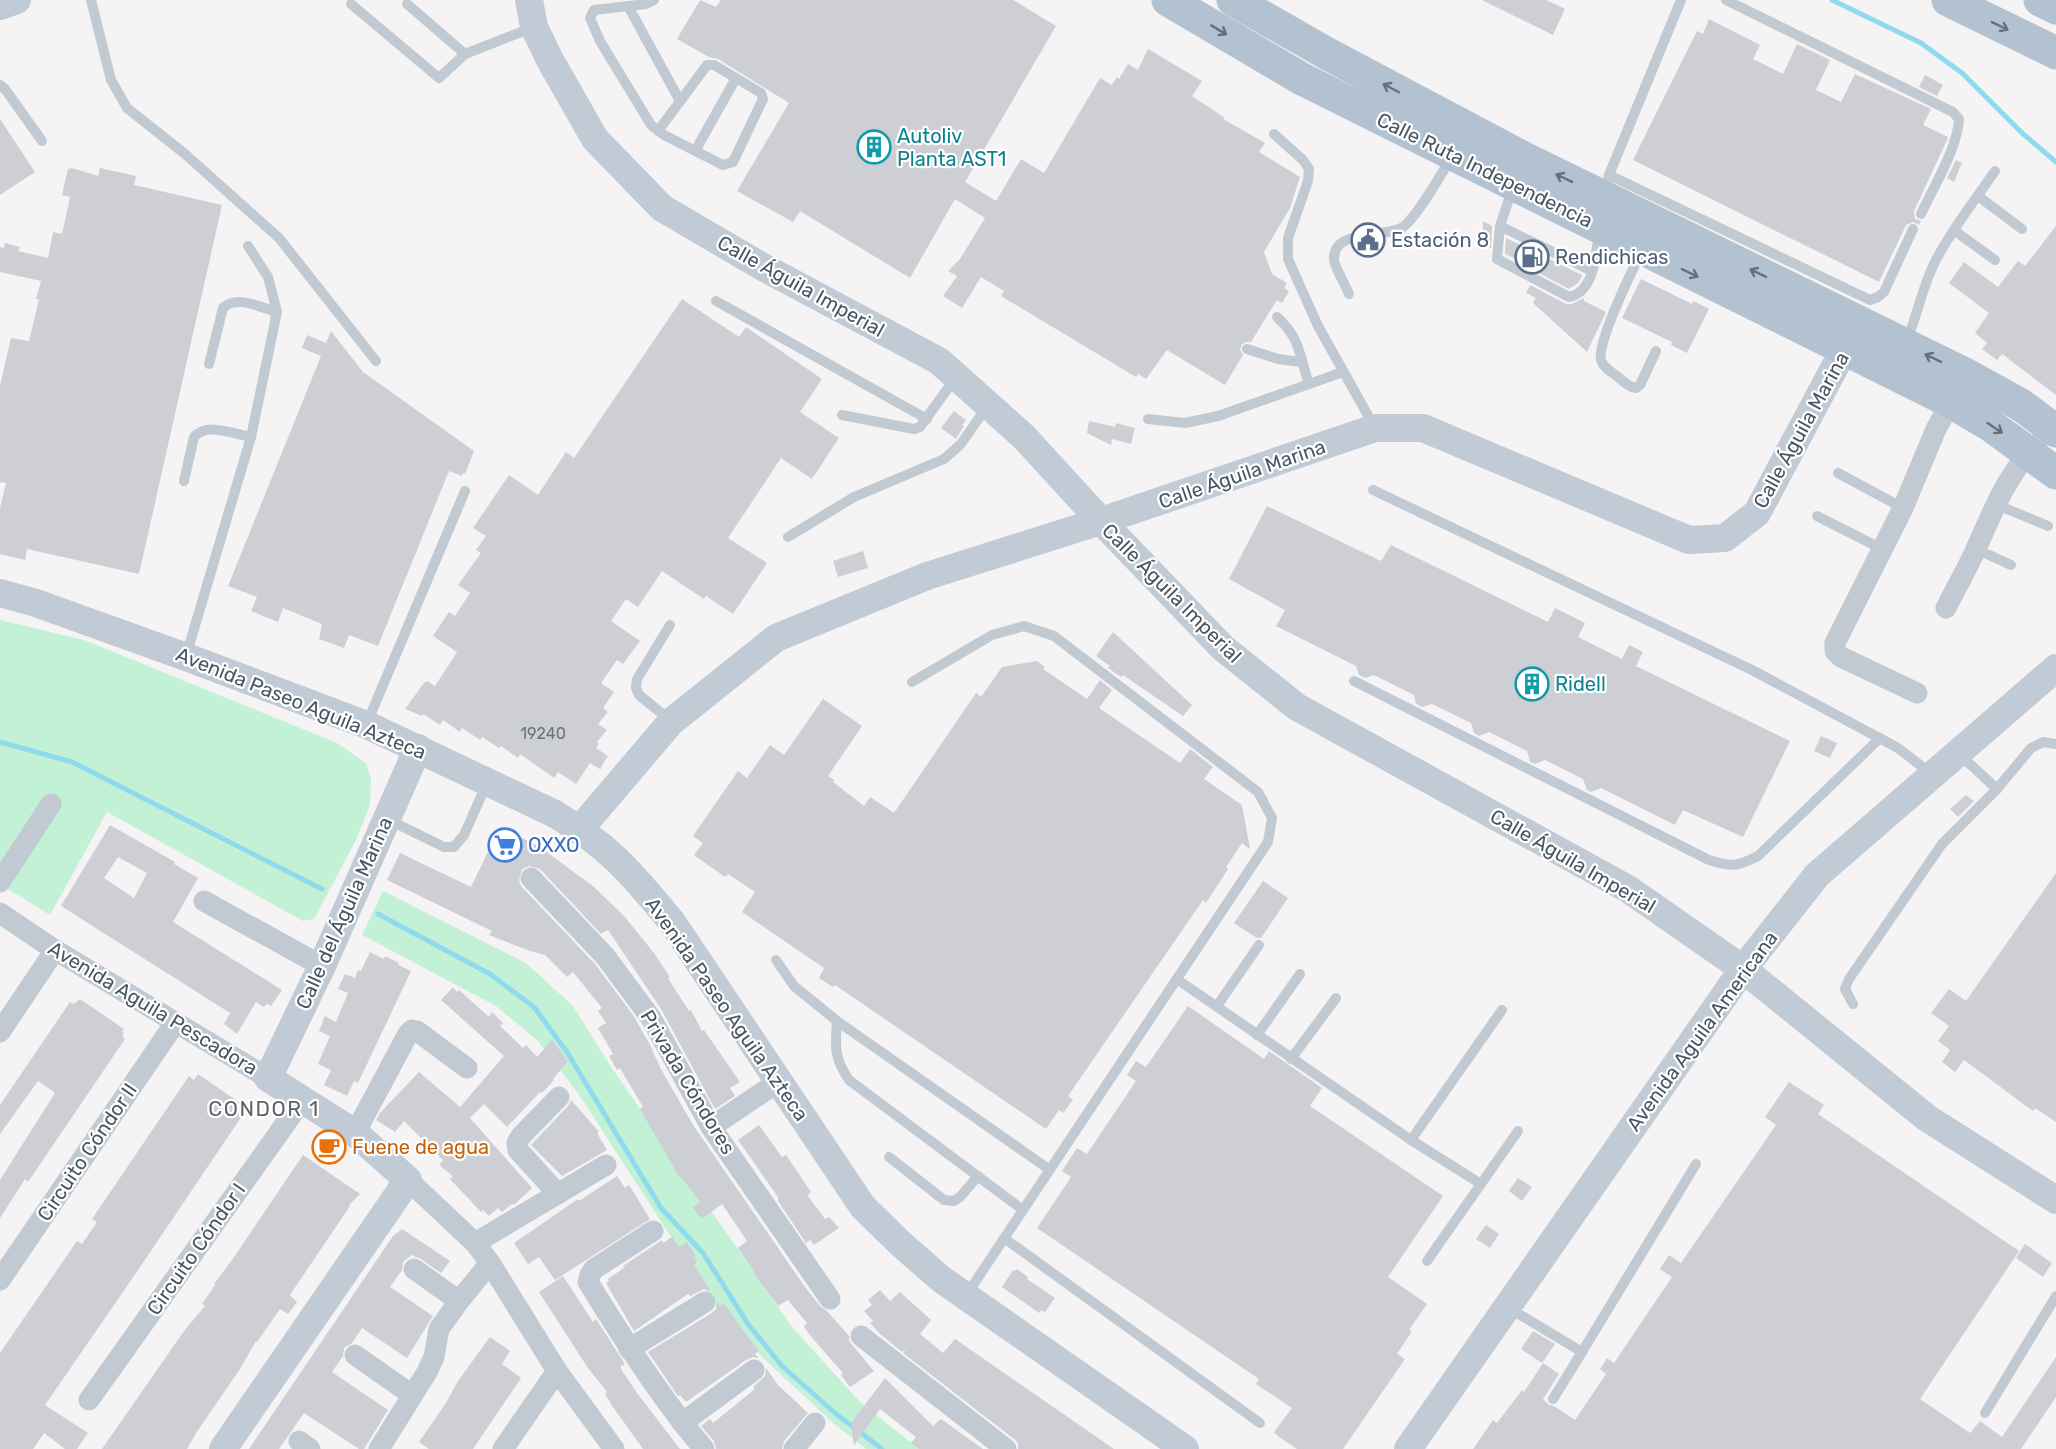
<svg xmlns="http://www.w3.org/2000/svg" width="2056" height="1449" font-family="Rubik,sans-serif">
<rect width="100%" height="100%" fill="#f5f3f3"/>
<!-- green -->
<g fill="#c3f1d5">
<polygon points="0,620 84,640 337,743 366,763 371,779 370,805 356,840 314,919 303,921 107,812 50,915 0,884"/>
<polygon points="383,891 526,963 573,1006 611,1067 792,1327 860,1402 919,1449 866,1449 832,1422 728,1325 578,1093 538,1041 496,1006 362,935"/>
</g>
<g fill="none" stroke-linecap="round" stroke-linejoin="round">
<!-- stream -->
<g stroke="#90daee" stroke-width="5">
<polyline points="1832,0 1921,43 1962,73 2022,133 2056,162"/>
<polyline points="0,742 72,762 322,889"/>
<polyline points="378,914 490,974 534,1007 567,1052 661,1208 703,1253 748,1324 782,1366 835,1413 882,1449"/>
</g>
</g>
<!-- building -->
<g fill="#cdcfd5" fill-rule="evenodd">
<polygon points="700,0 716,7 721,0 1013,0 1056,26 965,182 996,201 1021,159 1044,173 1100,78 1112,85 1117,77 1119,79 1128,64 1138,70 1148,49 1202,81 1192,96 1225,118 1223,119 1265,143 1259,152 1300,177 1290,208 1264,252 1272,274 1287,283 1284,288 1289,291 1282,303 1277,300 1251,342 1246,342 1242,344 1240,350 1243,355 1225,385 1167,350 1146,379 1138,374 1136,377 1001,296 1004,291 981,277 962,308 943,296 957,276 948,271 960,259 985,218 955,199 910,278 800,211 793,222 737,191 789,103 718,59 709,57 677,39"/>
<polygon points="1482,0 1546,0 1565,9 1553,35"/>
<polygon points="1709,19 1760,45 1753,59 1783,74 1797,44 1830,60 1816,90 1841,102 1855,74 1931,109 1923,125 1948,137 1947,140 1914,211 1915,219 1921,221 1919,225 1913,222 1906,225 1879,282 1633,160 1697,31 1703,34"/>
<polygon points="1925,75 1943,85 1937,96 1919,87"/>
<polygon points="0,119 35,172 0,195"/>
<polygon points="1956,160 1962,163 1954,182 1947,178"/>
<polygon points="72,168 98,176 100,168 136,176 134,185 222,205 139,574 27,549 25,560 0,554 0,508 6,483 0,482 0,386 11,338 29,341 39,299 36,299 41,281 0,272 0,247 4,248 5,243 20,247 18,251 48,258 53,232 62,234 70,197 62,195 68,169"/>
<polygon points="1483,221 1492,226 1491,248 1483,244"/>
<polygon points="2056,226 2056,395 2002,354 1997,360 1982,349 1987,343 1975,333 1989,313 1949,283 1964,262 1998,287 2018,261 2025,266"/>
<polygon points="1506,238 1582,275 1582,276 1578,283 1569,289 1537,272 1538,269 1505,254"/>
<polygon points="1641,279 1692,304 1693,301 1709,309 1687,353 1671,345 1672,342 1622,318"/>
<polygon points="1530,285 1566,304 1572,304 1584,298 1584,301 1606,312 1587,352 1533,303 1536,298 1526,293"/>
<polygon points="682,299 739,337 746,327 822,379 800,412 839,438 812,479 781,458 728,538 767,563 733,614 706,596 704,599 662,571 638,607 626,599 611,621 640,641 623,664 617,660 601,683 614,692 603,708 608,712 598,724 607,730 597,742 599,744 596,748 608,756 600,769 590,763 576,784 558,772 554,778 520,754 518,758 501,746 499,748 482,737 480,740 462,728 460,732 443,720 440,725 423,714 422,716 405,709 424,683 427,681 435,686 457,652 433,636 449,612 455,616 470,593 458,585 481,553 476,550 486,536 473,528 509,475 538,495 566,452 574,458"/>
<polygon points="331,331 363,372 474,451 465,474 463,473 462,476 449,471 378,646 349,635 344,648 319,639 322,624 283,608 278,622 251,611 257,597 228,586 321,356 302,348 307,335 326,343"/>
<polygon points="954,411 966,420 962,425 964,426 956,439 941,428"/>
<polygon points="1089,421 1115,427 1116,423 1135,428 1131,444 1112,439 1111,445 1087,433"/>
<polygon points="1267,506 1381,561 1391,545 1548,622 1555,608 1585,623 1578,637 1622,659 1629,645 1643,652 1636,666 1790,741 1743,837 1683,810 1675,825 1601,788 1591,792 1587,790 1583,779 1545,760 1535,764 1530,762 1527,751 1489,732 1479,736 1474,733 1471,723 1432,704 1422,707 1416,704 1414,695 1374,675 1365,678 1359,675 1356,666 1276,626 1285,610 1229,579"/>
<polygon points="863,551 868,568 838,577 833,561"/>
<polygon points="1113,632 1192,705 1183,716 1123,675 1121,677 1108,668 1110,666 1096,656"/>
<polygon points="1037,661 1045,667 1043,669 1087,699 1100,680 1112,690 1099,708 1180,763 1190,749 1213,767 1204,779 1242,805 1250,849 1242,843 1226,867 1228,869 1206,903 1203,900 1068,1096 1073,1100 1063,1113 1059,1110 1046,1129 835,985 833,987 819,978 824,968 742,912 755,892 728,874 725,877 694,855 703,843 693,836 738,771 747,778 770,745 784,755 823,699 862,726 828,776 834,780 833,782 864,806 870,797 894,813 976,693 981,697 1002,667"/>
<polygon points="1821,736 1837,743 1830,758 1814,751"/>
<polygon points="1966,795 1974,801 1958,817 1950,809"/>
<path d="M110,825L175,862L174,864L198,878L173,922L282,990L271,1006L267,1004L264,1007L256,1002L237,1034L224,1024L230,1013L61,906ZM118,857L147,873L134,898L104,878Z"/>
<polygon points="500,827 540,847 594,887 624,916 654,953 670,977 668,978 676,991 689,1011 691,1010 702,1031 704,1030 740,1082 730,1088 735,1096 715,1109 661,1009 608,930 601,934 540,869 529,866 522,869 519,880 521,886 595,964 633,1015 653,1050 652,1050 662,1071 693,1125 805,1287 820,1306 827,1311 849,1336 849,1341 874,1371 850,1387 841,1375 843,1373 808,1333 804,1326 807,1323 788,1300 778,1306 761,1283 738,1248 747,1241 722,1204 702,1219 692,1207 700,1202 681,1177 680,1178 640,1109 643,1107 620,1068 617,1070 609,1056 613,1054 598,1028 606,1023 598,1011 602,1008 573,972 567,977 545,955 530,951 489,935 492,931 387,880 400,853 471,887"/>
<polygon points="2056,873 2056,1122 2035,1108 2033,1111 1964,1060 1955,1072 1942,1062 1950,1050 1938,1041 1949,1026 1931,1013 1949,989 1966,1001"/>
<polygon points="1263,881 1288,898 1261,938 1257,938 1234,923"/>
<polygon points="370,952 384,959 385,956 399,963 398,965 411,971 358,1083 354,1081 347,1096 324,1085 331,1070 318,1064 330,1036 319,1031 325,1016 336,1022 348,993 338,989 345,974 355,978 358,970 361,971"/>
<polygon points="453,987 457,992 459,990 489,1017 492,1012 503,1023 500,1026 523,1048 526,1045 537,1057 552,1040 568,1061 553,1079 554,1080 542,1093 540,1092 507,1127 484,1104 470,1118 532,1188 514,1205 512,1204 502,1212 498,1208 489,1216 483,1210 481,1212 450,1179 453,1176 439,1165 443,1160 404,1121 395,1132 376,1120 380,1113 419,1072 460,1107 504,1056 441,1000"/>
<polygon points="80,999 124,1029 122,1032 124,1033 122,1036 125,1039 28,1182 25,1179 0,1218 0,1180 55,1093 38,1081 0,1134 0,1105 70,1002 74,1004"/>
<polygon points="1188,1006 1264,1059 1269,1051 1322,1088 1310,1106 1443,1196 1388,1277 1427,1304 1409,1330 1412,1331 1397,1354 1405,1359 1343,1449 1297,1449 1279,1437 1274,1432 1292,1408 1256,1384 1259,1379 1037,1228 1071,1177 1062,1171 1077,1148 1087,1154 1136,1081 1127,1075 1136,1061 1146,1067"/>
<polygon points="198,1074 246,1107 243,1112 244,1113 136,1273 45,1405 88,1433 77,1449 65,1449 44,1433 33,1449 0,1449 0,1353 77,1241 82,1244 97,1222 92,1219 189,1076 194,1080"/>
<polygon points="1789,1082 1824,1105 1818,1114 2019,1251 1920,1399 1970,1433 1980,1421 2002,1437 2056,1357 2056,1397 2021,1449 1473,1449 1493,1420 1497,1423 1522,1390 1524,1392 1543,1363 1559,1374 1543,1399 1549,1405 1554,1406 1575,1420 1606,1374 1600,1369 1607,1358 1614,1363 1672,1277 1660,1269 1669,1255 1681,1263 1776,1125 1765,1117"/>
<polygon points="571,1100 599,1132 597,1133 607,1150 562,1176 531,1145 568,1106"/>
<polygon points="759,1125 782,1157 786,1155 811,1192 807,1195 825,1219 829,1217 839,1228 814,1245 810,1240 806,1243 778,1201 778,1197 738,1140"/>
<polygon points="303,1155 360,1194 349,1205 350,1206 290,1295 297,1302 288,1314 280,1309 257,1342 256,1341 240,1369 196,1433 187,1449 102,1449 184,1331 205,1306 202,1304 215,1285 214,1284 232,1260"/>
<polygon points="617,1176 625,1188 629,1185 650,1219 555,1280 539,1257 528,1264 514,1243 578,1199 579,1201"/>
<polygon points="1518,1178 1532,1187 1522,1201 1509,1191"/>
<polygon points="1486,1225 1499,1234 1490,1248 1476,1239"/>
<polygon points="402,1229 450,1261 441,1273 421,1259 412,1255 403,1262 402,1270 390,1287 433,1316 407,1358 362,1328 352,1343 344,1348 343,1356 332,1372 388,1410 364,1449 359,1449 304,1413 279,1449 249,1449 393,1236"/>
<polygon points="672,1237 679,1247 687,1242 696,1256 694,1257 697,1262 694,1265 710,1290 704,1289 690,1296 688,1294 634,1331 606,1283 609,1281 608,1279 624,1268 623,1266 662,1240 663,1243"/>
<polygon points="2025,1244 2052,1263 2043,1277 2016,1258"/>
<polygon points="1017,1269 1028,1277 1027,1279 1055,1298 1045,1312 1041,1310 1039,1313 1002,1287 1013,1270 1015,1271"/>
<polygon points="563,1276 593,1322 596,1319 625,1364 621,1366 621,1369 637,1393 680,1449 643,1449 613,1407 605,1394 607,1392 588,1368 539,1292"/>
<polygon points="880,1290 890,1301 900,1292 931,1320 920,1334 943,1353 955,1339 1114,1449 1018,1449 1018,1443 1014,1439 903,1353 906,1349 902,1352 880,1334 870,1323 873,1321 864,1311 872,1305 868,1300"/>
<polygon points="718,1302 720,1306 724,1303 739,1325 759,1351 755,1354 759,1358 753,1357 746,1360 686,1402 680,1395 678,1396 648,1352 712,1313 716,1309"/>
<polygon points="1533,1331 1555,1344 1542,1363 1521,1349"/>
<polygon points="490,1337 510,1351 502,1364 521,1378 473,1449 429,1449 419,1442 446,1403 458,1381"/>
<polygon points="766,1368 778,1385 808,1413 784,1441 782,1449 716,1449 714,1441 701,1426 710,1419 713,1423 755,1389 753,1387 765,1376"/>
<polygon points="885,1378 933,1426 941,1419 983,1449 919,1449 911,1443 916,1437 880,1409 854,1445 851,1423"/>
</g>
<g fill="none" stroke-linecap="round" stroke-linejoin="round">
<!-- lane -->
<g stroke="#c1cad2" stroke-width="10">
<polyline points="91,0 111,80 127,108 185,154 279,238 376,361"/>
<polyline points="654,0 646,4 594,10 590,18 600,41 651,125 664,135 723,165 733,162 763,99 761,93 714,65 707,65 658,131"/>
<path d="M1726,0L1953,112L1959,119C1958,147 1933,188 1921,214"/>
<polyline points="351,4 439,78 465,54 534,27"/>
<polyline points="407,4 465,54"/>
<polyline points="628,6 680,101"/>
<polyline points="0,85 5,89 42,141"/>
<polyline points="1274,134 1303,160 1309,169 1308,181 1288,238 1288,259 1318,326 1375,428"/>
<polyline points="695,151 736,78"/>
<polyline points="1609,175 1870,300 1878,297 1884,292 1913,229"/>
<path d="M1513,187L1500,226L1497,259L1569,297C1595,292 1596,253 1599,231"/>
<polyline points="1605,195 1609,175 1681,0"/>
<polyline points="1978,196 2022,229"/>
<polyline points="1500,226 1592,271"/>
<polyline points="1955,231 1995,260"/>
<path d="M1641,252C1632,271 1597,342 1601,360C1603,367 1611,372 1617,376C1623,381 1628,387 1636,388L1640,385L1656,351"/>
<path d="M1349,294C1346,286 1335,268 1334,260C1332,228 1385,239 1403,227C1418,216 1441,174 1451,158"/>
<polyline points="716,301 927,419"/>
<path d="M1277,317C1301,339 1299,355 1309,384"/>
<path d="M1906,342C1918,315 1922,286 1936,260C1952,229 1975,200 1995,171"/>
<polyline points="1247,349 1278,359 1301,362"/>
<path d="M209,364L223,308C236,294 261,308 277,312"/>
<polyline points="842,415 914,429 920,427 956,377"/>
<polyline points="1148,419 1185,423 1218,416 1343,372"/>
<polyline points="1838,473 1903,508"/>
<path d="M184,481L194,437C207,422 234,434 251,437"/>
<polyline points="1373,490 1752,670 1898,748 1933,775"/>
<polyline points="1995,504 2048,526"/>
<polyline points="1817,516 1882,549"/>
<polyline points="788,537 854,497 944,459 961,444 988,405"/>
<polyline points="1976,549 2011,565"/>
<polyline points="670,625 637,679 636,688 639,695 671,721"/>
<polyline points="186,656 251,437 277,312 268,277 248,246"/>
<path d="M1354,681L1709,860C1731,867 1737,867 1758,856L1880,738"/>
<polyline points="912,682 992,635 1024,626 1054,636 1258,792 1272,818 1268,842 967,1294"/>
<polyline points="367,723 465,491"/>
<polyline points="1997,789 2031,748 2043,742 2056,744"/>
<polyline points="387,819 444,847 454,847 464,835 487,783"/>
<polyline points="776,960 794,986 837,1021 1050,1170"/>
<polyline points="1178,980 1411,1140 1481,1184"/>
<polyline points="1853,1004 1845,989 1849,979 1942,844 1997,789 1958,753"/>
<polyline points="1217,1006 1259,945"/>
<path d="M837,1021C835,1047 834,1058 849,1080L1023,1210"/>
<polyline points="1257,1035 1300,974"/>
<polyline points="1291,1059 1336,998"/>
<polyline points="1411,1140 1502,1010"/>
<polyline points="889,1157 944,1200 954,1201 960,1197 978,1176"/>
<polyline points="1004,1238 1260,1423"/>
<polyline points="1427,1261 1518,1131"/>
<polyline points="1507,1307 1582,1352 1696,1164"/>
<polyline points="1553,1399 1582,1352"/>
<polyline points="1985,1413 2056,1296"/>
</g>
<!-- street -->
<g stroke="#c1cad2" stroke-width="21">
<path d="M1946,608C1956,588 1967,569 1976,549C1993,511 2007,474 2037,444"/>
<polyline points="1917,693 1841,657 1835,651 1835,643 1903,508 1936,429 1957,391"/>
<polyline points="531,878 605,956 651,1018 711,1127 830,1299"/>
<polyline points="0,882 51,804"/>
<polyline points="204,901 322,966"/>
<polyline points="0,913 55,950 268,1078"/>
<polyline points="0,1032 55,950"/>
<polyline points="711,1127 778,1082"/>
<polyline points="355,1133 408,1034 412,1030 417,1031 467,1068"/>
<polyline points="408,1180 475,1243 490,1263 557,1371 614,1449"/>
<polyline points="558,1194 518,1150 517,1143 521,1136 559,1097"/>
<path d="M653,1231L594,1269L590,1275L588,1282C624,1340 660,1397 704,1449"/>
<polyline points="475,1243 606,1165"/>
<polyline points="414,1269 459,1301"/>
<polyline points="0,1280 175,1023"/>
<polyline points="861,1336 1006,1449"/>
<polyline points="629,1349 705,1302"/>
<polyline points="355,1355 412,1395"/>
<polyline points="89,1400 303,1099"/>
<polyline points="682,1423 754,1370"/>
<polyline points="299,1441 310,1449"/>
<polyline points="379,1449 427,1372 434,1357 439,1329 459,1301 490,1263"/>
<polyline points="503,1449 557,1371"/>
<polyline points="794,1449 815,1423"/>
</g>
<!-- secondary -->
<g stroke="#c1cbd6" stroke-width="28">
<polyline points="529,0 534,27 550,60 595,139 662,208 761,266 939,361 1024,437 1101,521 1223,648 1297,707 1628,889 1743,969 1927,1118 2056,1200"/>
<polyline points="0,6 17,0"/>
<path d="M0,593L36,603L186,657L367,725L555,814C571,824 586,834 601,846C628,868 650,896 672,922L863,1207L901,1244L941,1279L1185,1449"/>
<polyline points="579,830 671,722 776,638 927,576 1101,521 1375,428 1423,428 1689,540 1725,538 1757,513 1854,331"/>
<polyline points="223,1449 408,1180 355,1133 268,1078 322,966 418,748"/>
<polyline points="1408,1449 1743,969 1817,875 2056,668"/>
</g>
<!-- primary -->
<g stroke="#b3c2d1" stroke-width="33">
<polyline points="1168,0 1302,79 1951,402 1990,425 2056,473"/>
<polyline points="1233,0 1326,53 1524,158 1965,374 2021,405 2056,431"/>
<polyline points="1948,0 2056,53"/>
<polyline points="2040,0 2056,8"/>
</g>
</g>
<!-- one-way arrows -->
<defs><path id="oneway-shaft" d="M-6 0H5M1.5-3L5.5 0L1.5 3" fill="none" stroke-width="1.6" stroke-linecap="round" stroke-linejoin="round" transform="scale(1.5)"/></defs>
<g stroke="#64717d">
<use href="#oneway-shaft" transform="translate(2000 26) rotate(26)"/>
<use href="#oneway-shaft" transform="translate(1219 30) rotate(31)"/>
<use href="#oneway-shaft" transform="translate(1391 88) rotate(-152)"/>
<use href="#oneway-shaft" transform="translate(1564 178) rotate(-154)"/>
<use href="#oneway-shaft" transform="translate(1690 273) rotate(26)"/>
<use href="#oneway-shaft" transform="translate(1758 273) rotate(-154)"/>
<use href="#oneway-shaft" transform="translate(1933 358) rotate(-154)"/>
<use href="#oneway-shaft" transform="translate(1995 428) rotate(34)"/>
</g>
<!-- icons -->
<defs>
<g id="building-ring" transform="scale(1.725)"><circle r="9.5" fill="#fff" stroke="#0f9aa8" stroke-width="1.5"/><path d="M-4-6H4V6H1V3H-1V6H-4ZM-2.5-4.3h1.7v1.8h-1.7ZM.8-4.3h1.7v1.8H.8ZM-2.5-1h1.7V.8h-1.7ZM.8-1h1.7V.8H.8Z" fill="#0f9aa8"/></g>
<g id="civic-ring" transform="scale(1.725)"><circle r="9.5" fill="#fff" stroke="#5c6f8a" stroke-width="1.5"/><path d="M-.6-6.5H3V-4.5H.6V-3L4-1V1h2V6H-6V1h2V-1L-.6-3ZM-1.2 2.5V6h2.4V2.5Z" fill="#5c6f8a"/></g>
<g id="fuel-ring" transform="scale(1.725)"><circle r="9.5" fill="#fff" stroke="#5c6f8a" stroke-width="1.5"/><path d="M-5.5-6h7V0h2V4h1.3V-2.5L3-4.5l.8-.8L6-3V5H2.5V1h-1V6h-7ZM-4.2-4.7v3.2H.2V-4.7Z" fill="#5c6f8a"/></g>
<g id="supermarket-ring" transform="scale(1.725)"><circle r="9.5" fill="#fff" stroke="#3f7fe0" stroke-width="1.5"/><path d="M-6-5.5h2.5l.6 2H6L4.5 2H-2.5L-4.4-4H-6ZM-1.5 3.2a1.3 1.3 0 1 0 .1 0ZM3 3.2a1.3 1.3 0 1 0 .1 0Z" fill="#3f7fe0"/></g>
<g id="cafe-ring" transform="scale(1.725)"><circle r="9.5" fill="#fff" stroke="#e8710a" stroke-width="1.5"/><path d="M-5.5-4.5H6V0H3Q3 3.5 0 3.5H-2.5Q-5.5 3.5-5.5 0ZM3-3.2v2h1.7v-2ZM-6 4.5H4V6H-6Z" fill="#e8710a"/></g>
</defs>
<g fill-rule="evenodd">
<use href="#building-ring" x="874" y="147"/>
<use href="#civic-ring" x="1368" y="240"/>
<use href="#fuel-ring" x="1532" y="257"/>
<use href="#building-ring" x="1532" y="684"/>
<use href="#supermarket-ring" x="505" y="845"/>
<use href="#cafe-ring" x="329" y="1147"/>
</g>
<g text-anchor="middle" stroke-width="4.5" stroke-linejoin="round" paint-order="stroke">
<!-- number labels -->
<g font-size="16" fill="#6b747e">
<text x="543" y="739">19240</text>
</g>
<!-- culture labels -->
<g font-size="20" fill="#0d838f" stroke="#fff" text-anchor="start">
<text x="897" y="143">Autoliv<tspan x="897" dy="23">Planta AST1</tspan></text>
<text x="1555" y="691">Ridell</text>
</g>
<!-- street labels -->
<g font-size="20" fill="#4a5661" stroke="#fff">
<text transform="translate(1485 170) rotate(26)" y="7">Calle Ruta Independencia</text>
<text transform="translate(801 286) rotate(29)" y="7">Calle Águila Imperial</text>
<text transform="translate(1801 430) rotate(-61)" y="7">Calle Águila Marina</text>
<text transform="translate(1242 474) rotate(-19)" y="7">Calle Águila Marina</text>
<text transform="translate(1172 593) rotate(45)" y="7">Calle Águila Imperial</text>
<text transform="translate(301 703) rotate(22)" y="7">Avenida Paseo Aguila Azteca</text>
<text transform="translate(1573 861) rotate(30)" y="7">Calle Águila Imperial</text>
<text transform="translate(344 913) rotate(-66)" y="7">Calle del Águila Marina</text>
<text transform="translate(153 1008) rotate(31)" y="7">Avenida Aguila Pescadora</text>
<text transform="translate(727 1009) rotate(55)" y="7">Avenida Paseo Aguila Azteca</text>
<text transform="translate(1702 1031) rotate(-54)" y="7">Avenida Aguila Americana</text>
<text transform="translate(688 1082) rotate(59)" y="7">Privada Cóndores</text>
<text transform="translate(87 1152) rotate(-56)" y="7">Circuito Cóndor II</text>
<text transform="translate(196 1249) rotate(-55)" y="7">Circuito Cóndor I</text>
</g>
<!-- service labels -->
<g font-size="20" fill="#4e5e75" stroke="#fff" text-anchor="start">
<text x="1391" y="247">Estación 8</text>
<text x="1555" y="264">Rendichicas</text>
</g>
<!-- shop labels -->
<g font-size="20" fill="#366cbe" stroke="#fff" text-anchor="start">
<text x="528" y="852">OXXO</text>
</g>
<!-- food labels -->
<g font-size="20" fill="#c56008" stroke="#fff" text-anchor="start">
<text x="352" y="1154">Fuene de agua</text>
</g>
<!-- neighbourhood labels -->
<g font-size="21" letter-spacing="1.5" fill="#5f6368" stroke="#fff">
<text x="264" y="1116">CONDOR 1</text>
</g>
</g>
</svg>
